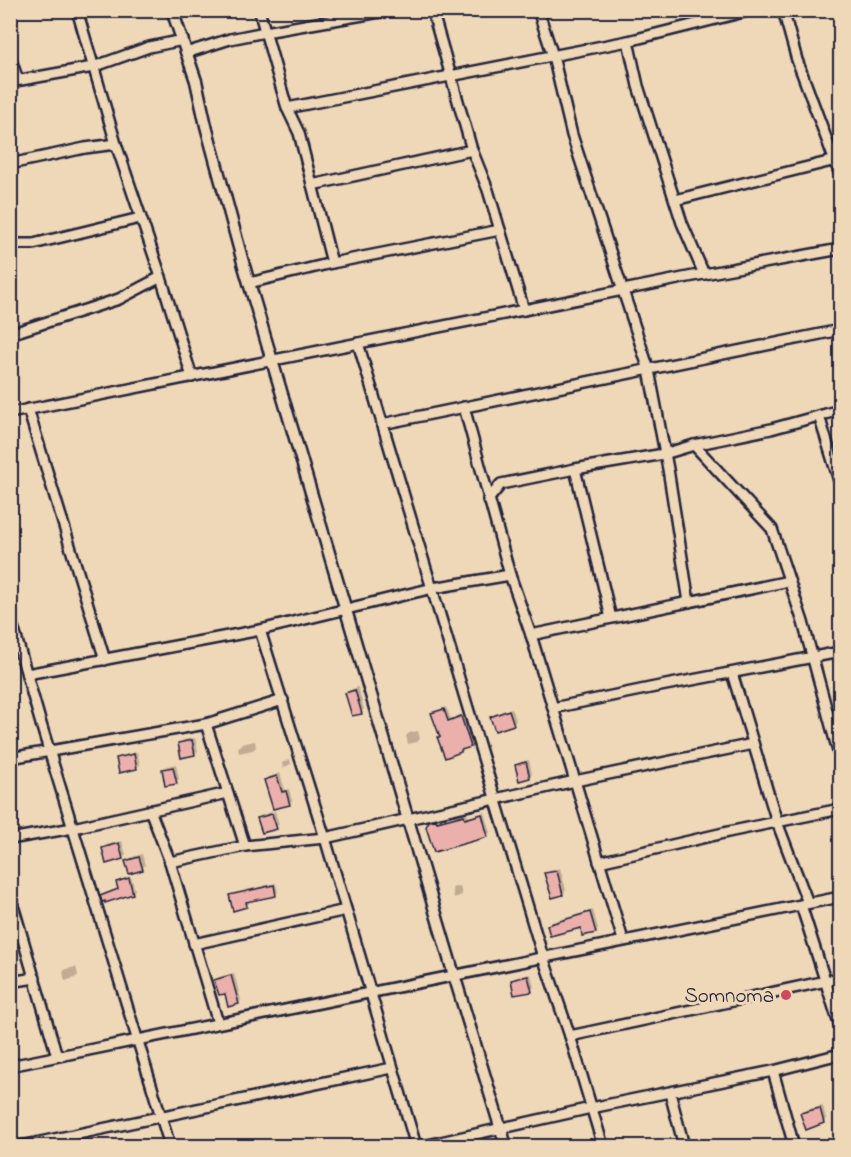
<svg xmlns="http://www.w3.org/2000/svg" width="851" height="1157" font-family="'Indie Flower',sans-serif">
<rect width="100%" height="100%" fill="#efd8b8"/>
<filter id="ink" filterUnits="userSpaceOnUse"><feTurbulence type="fractalNoise" baseFrequency=".0167" numOctaves="2"/><feDisplacementMap in="SourceGraphic" scale="12" xChannelSelector="R" yChannelSelector="G"/><feConvolveMatrix kernelMatrix="1 2 1 2 8 2 1 2 1" color-interpolation-filters="sRGB"/></filter>
<g filter="url(#ink)">
<!-- shadow -->
<g fill="#0003">
<polygon points="358,687 364,709 361,712 347,693 350,690"/>
<polygon points="446,707 451,719 464,714 473,743 461,751 439,738 441,736 433,714"/>
<polygon points="512,708 516,720 513,724 492,717 495,714"/>
<polygon points="418,731 420,739 417,742 408,744 406,736 409,733"/>
<polygon points="195,738 198,751 194,754 180,744 183,740"/>
<polygon points="255,741 256,747 253,750 239,753 238,748 241,744"/>
<polygon points="137,752 140,765 136,768 117,759 121,756"/>
<polygon points="290,759 291,764 283,768 282,763"/>
<polygon points="529,760 532,774 529,777 517,766 520,762"/>
<polygon points="176,764 179,779 176,782 163,770 167,766"/>
<polygon points="280,773 285,790 289,789 292,801 289,804 266,780 269,777"/>
<polygon points="275,811 279,824 276,827 259,819 262,815"/>
<polygon points="485,812 490,832 487,836 431,822 439,817 440,820 467,813 468,817"/>
<polygon points="122,841 126,855 122,858 103,848 106,845"/>
<polygon points="142,854 145,865 142,869 127,861 130,858"/>
<polygon points="560,868 566,890 563,894 553,896 546,874 549,871"/>
<polygon points="131,877 135,890 132,892 102,896 119,888 118,882 120,880"/>
<polygon points="276,883 278,892 275,895 249,900 249,903 247,906 231,895 234,893"/>
<polygon points="460,886 462,895 454,898 452,888"/>
<polygon points="593,910 598,929 595,932 582,926 549,925 552,922"/>
<polygon points="76,967 78,975 75,978 65,981 63,972 66,969"/>
<polygon points="234,973 241,1000 238,1003 216,980 219,977"/>
<polygon points="531,974 534,987 531,990 513,980 516,977"/>
<polygon points="823,1106 826,1119 823,1122 802,1113 805,1110"/>
</g>
<!-- building -->
<g fill="#ebb0ac" stroke="#22223b" stroke-width="1.5">
<polygon points="355,690 362,714 352,716 345,693"/>
<polygon points="444,709 448,721 461,716 471,747 461,750 461,752 445,758 437,737 440,737 431,713"/>
<polygon points="509,710 514,725 495,731 490,717"/>
<polygon points="192,740 195,755 181,758 178,743"/>
<polygon points="134,754 137,769 119,773 116,758"/>
<polygon points="526,762 530,778 519,781 515,765"/>
<polygon points="173,767 177,784 165,786 162,769"/>
<polygon points="277,776 282,792 286,791 290,805 273,809 264,780"/>
<polygon points="272,814 277,829 262,833 257,818"/>
<polygon points="482,814 488,837 434,852 426,827 429,821 436,820 437,822 464,815 465,819"/>
<polygon points="119,843 123,859 106,864 102,848"/>
<polygon points="139,857 143,870 129,874 125,861"/>
<polygon points="557,871 563,895 552,898 544,873"/>
<polygon points="129,878 133,894 105,903 105,901 102,902 100,896 118,889 116,882"/>
<polygon points="274,885 276,896 246,902 247,907 233,911 229,895"/>
<polygon points="590,912 596,933 582,936 581,928 550,936 547,925"/>
<polygon points="231,975 239,1004 228,1007 225,994 219,995 214,980"/>
<polygon points="528,976 532,992 514,995 511,980"/>
<polygon points="820,1108 824,1123 806,1130 800,1113"/>
</g>
<g fill="none" stroke-linecap="round" stroke-linejoin="round">
<!-- minor casing -->
<g stroke="#22223b" stroke-width="14">
<g id="minor">
<polyline points="77,10 116,144 159,271 192,377"/>
<polyline points="259,10 287,108 299,133 332,263"/>
<polyline points="432,10 472,150 488,190 524,310"/>
<polyline points="538,10 553,56 572,135 649,370 668,469 689,602"/>
<polyline points="783,10 797,60 840,175"/>
<polyline points="628,41 638,86 682,223 704,274"/>
<polyline points="186,53 230,39 265,32 392,10"/>
<polyline points="10,57 18,80"/>
<polyline points="10,82 93,67 149,47 183,40"/>
<polyline points="287,108 628,41 752,10"/>
<polyline points="10,164 85,148 116,144"/>
<polyline points="312,185 472,150"/>
<polyline points="675,200 840,159"/>
<polyline points="10,244 33,244 140,218"/>
<polyline points="249,283 332,263 500,230"/>
<polyline points="10,334 119,299 161,277"/>
<polyline points="358,343 543,957 570,1036 603,1146"/>
<polyline points="464,407 510,575 531,635 623,940"/>
<polyline points="28,409 105,660"/>
<polyline points="10,413 688,277 840,249"/>
<polyline points="819,416 840,484"/>
<polyline points="382,424 840,330"/>
<polyline points="694,445 772,529 803,622 840,759"/>
<polyline points="575,469 611,618"/>
<polyline points="488,500 501,484 575,469 664,454 694,445 771,429 840,410"/>
<polyline points="10,616 41,724 170,1146"/>
<polyline points="260,630 325,838 416,1146"/>
<polyline points="531,635 789,581"/>
<polyline points="732,673 777,822 808,903"/>
<polyline points="27,674 260,630 433,588 510,575"/>
<polyline points="553,708 655,687 840,652"/>
<polyline points="206,724 245,846"/>
<polyline points="10,758 206,724 283,700"/>
<polyline points="150,810 170,862 218,1023"/>
<polyline points="10,839 73,828 228,793"/>
<polyline points="170,862 245,846 325,838 575,781 753,744"/>
<polyline points="599,862 728,832 840,809"/>
<polyline points="10,895 57,1056"/>
<polyline points="801,905 840,1027"/>
<polyline points="194,944 346,910"/>
<polyline points="10,982 35,978"/>
<polyline points="570,1036 840,978"/>
<polyline points="10,1066 840,897"/>
<polyline points="773,1071 794,1146"/>
<polyline points="670,1093 684,1146"/>
<polyline points="21,1146 392,1068"/>
<polyline points="423,1146 591,1108 773,1071 840,1054"/>
</g>
</g>
<!-- tertiary casing -->
<g stroke="#22223b" stroke-width="15">
<polyline id="tertiary" points="172,10 196,81 206,126 244,266 454,975 506,1146"/>
</g>
<!-- minor -->
<use href="#minor" stroke="#efd8b8" stroke-width="9"/>
<!-- tertiary -->
<use href="#tertiary" stroke="#efd8b8" stroke-width="10"/>
</g>
</g>
<!-- markers -->
<circle fill="#d1495b" stroke="#efd8b8" stroke-width="2" cx="786" cy="995" r="6"/>
<g text-anchor="middle" stroke-width="6" stroke-linejoin="round" paint-order="stroke">
<!-- poi labels -->
<g font-size="21" fill="#22223b" stroke="#efd8b8" text-anchor="end">
<text x="774" y="1002">Somnoma</text>
</g>
</g>
<!-- margin -->
<rect width="851" height="1157" fill="none" stroke="#efd8b8" stroke-width="36"/>
<rect x="18" y="18" width="815" height="1121" fill="none" stroke="#22223b" stroke-width="2" filter="url(#ink)"/>
</svg>
